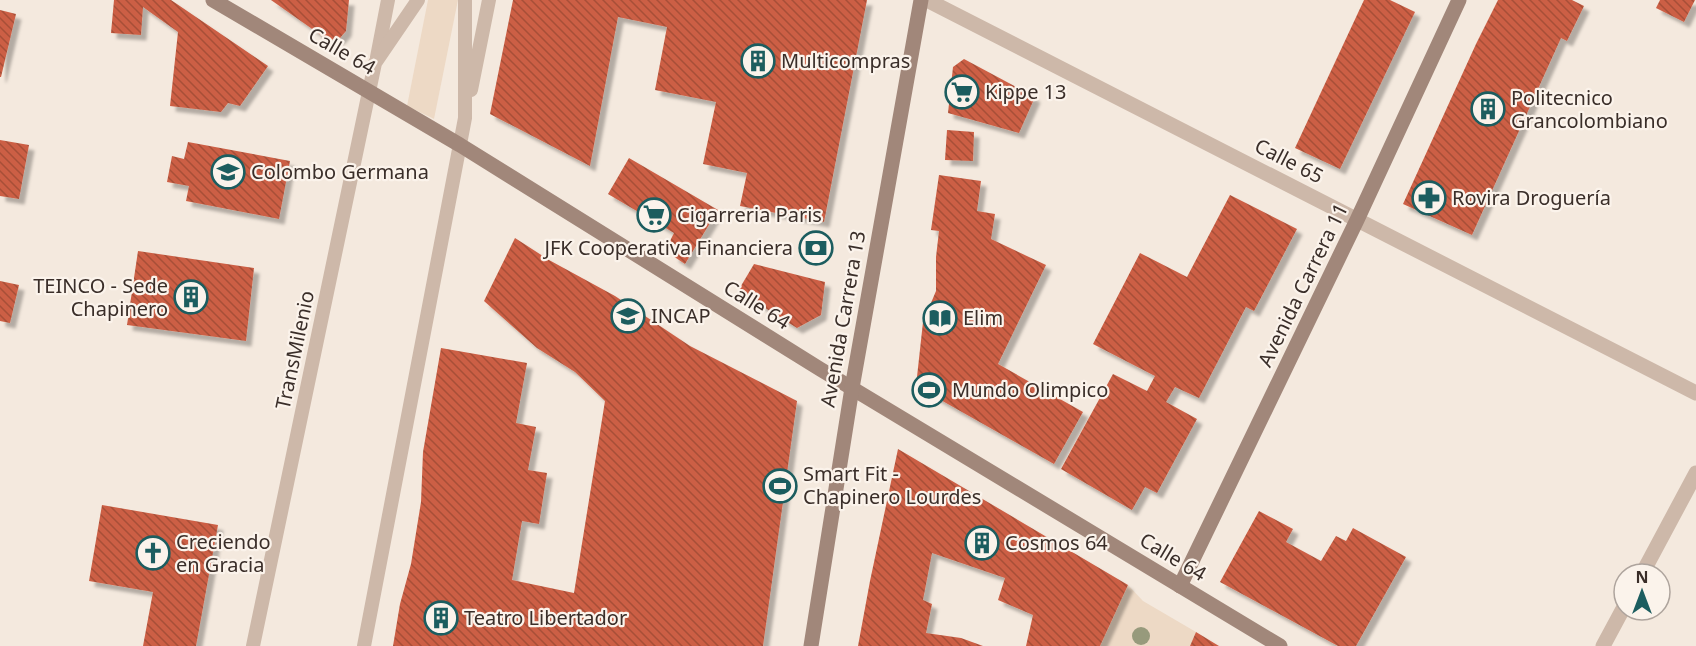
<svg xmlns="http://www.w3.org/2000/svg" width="1696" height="646" font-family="'Noto Sans',sans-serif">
<defs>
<pattern id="building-back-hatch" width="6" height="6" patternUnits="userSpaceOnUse" patternTransform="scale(1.5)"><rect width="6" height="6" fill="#cc5f44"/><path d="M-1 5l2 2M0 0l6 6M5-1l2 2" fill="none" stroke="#a74f39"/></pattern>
<filter id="shadow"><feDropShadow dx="5.5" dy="5.5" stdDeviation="1.5" flood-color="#0004"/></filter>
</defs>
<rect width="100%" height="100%" fill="#f4e9de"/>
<!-- plaza -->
<g fill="#edd9c5">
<polygon points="428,0 458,0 434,119 407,106"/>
<polygon points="1128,585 1143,601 1196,632 1190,646 1100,646"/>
</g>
<!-- building -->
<g fill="url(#building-back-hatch)" filter="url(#shadow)">
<polygon points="114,0 171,0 268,66 240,106 228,103 221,112 170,106 178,32 143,7 141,35 111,33"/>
<polygon points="271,0 349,0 346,31 340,38 335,40 325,38"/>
<polygon points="513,0 867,0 824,222 740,206 747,173 703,164 716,102 655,90 667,27 618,17 590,166 490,114"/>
<polygon points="1364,0 1390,0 1415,12 1340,169 1295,148"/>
<polygon points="1498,0 1572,0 1584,6 1567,41 1561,38 1472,235 1403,204 1476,44"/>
<polygon points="1660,0 1695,0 1684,22 1656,8"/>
<polygon points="0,10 16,14 1,77 0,77"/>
<polygon points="964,59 1035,97 1019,133 948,113 953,67"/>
<polygon points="947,130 974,132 973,161 945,160"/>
<polygon points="0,140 29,145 19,199 0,196"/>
<polygon points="188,142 290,161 279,219 186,201 189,186 167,182 172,156 184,159"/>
<polygon points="629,158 718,210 685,264 673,256 679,247 670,241 674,233 608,194"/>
<polygon points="939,175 981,181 977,211 995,214 991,239 1046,265 998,364 1083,412 1054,464 916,386 923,322 936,291 936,257 939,231 931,230"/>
<polygon points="1230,195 1297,229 1254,311 1246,307 1199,398 1175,387 1166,402 1197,419 1157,493 1145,487 1132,510 1061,469 1113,374 1147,391 1155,376 1093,344 1140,253 1187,277"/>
<polygon points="515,238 549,260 615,296 690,346 797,401 763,646 393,646 400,604 411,564 421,502 423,452 441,348 527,363 516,423 536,427 528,470 547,473 539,524 522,521 512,580 574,593 605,401 575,372 537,348 484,301"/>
<polygon points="138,251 254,268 246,341 127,325"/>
<polygon points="754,264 825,282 821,315 797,328 738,291"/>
<polygon points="0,281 19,285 10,323 0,321"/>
<polygon points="898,449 1128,585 1100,646 1026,646 1033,615 998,600 1005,578 932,553 923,600 932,604 926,633 961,638 983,646 858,646 870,581"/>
<polygon points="102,505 218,525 196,646 143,646 153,592 89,581"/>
<polygon points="1259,511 1293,529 1286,542 1321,561 1336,536 1346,541 1353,528 1406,557 1356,646 1338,646 1220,582"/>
<polygon points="1196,632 1214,643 1219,646 1190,646"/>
</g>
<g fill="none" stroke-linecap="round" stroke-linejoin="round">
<!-- lane -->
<g stroke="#cdb8a9" stroke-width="14">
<polyline points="377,57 388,0"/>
<polyline points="471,90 489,0"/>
<polyline points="253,646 375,63 418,0"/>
<polyline points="364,646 465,118 465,0"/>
</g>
<!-- street -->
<g stroke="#cdb8a9" stroke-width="15">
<polyline points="927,0 1696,393"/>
<polyline points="1642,574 1696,473"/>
<polyline points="1603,646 1624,607"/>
</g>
<!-- secondary -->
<g stroke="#a1877a" stroke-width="15">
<polyline points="213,0 460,145 820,369 1280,646"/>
<polyline points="1180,586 1357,220 1459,0"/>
<polyline points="811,646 852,388 921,0"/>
</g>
</g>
<!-- trees -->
<circle fill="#979a7c" cx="1141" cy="636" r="9"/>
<!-- icons -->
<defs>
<g id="building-ring" transform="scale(1.725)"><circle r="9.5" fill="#fbf3eb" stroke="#1c5d5f" stroke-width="1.5"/><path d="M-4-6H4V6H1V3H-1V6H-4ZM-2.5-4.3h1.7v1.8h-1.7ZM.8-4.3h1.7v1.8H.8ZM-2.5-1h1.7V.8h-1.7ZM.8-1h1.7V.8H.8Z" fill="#1c5d5f"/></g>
<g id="supermarket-ring" transform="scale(1.725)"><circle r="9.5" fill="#fbf3eb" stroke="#1c5d5f" stroke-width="1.5"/><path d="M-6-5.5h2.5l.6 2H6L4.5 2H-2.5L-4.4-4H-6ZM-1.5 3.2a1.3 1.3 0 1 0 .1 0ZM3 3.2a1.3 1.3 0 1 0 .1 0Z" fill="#1c5d5f"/></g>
<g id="university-ring" transform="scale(1.725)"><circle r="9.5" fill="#fbf3eb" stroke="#1c5d5f" stroke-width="1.5"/><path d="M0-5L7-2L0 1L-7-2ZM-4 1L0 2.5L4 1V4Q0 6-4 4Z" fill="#1c5d5f"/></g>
<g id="pharmacy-ring" transform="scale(1.725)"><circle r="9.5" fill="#fbf3eb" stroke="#1c5d5f" stroke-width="1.5"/><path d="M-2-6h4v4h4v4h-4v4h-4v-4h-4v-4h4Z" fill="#1c5d5f"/></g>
<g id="bank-ring" transform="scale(1.725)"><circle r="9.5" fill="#fbf3eb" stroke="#1c5d5f" stroke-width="1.5"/><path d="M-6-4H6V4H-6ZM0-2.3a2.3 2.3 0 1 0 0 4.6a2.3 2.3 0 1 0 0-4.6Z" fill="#1c5d5f"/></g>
<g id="library-ring" transform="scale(1.725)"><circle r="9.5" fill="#fbf3eb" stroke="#1c5d5f" stroke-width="1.5"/><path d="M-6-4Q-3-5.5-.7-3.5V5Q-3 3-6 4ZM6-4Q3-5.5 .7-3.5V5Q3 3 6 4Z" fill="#1c5d5f"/></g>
<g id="stadium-ring" transform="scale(1.725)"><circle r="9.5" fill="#fbf3eb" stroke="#1c5d5f" stroke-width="1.5"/><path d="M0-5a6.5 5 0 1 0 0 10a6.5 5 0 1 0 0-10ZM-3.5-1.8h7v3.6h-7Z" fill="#1c5d5f"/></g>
<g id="church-ring" transform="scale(1.725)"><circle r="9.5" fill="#fbf3eb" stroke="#1c5d5f" stroke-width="1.5"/><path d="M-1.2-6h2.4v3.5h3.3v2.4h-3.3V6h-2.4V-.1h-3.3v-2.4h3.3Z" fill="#1c5d5f"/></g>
</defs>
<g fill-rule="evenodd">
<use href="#building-ring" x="758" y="61"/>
<use href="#supermarket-ring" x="962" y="92"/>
<use href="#building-ring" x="1488" y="109"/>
<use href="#university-ring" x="228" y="172"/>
<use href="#pharmacy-ring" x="1429" y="198"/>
<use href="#supermarket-ring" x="654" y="215"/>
<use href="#bank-ring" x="816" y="248"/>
<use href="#building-ring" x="191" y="297"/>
<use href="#university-ring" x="628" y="316"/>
<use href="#library-ring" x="940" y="318"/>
<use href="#stadium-ring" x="929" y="390"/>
<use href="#stadium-ring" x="780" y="486"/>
<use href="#building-ring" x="982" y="543"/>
<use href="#church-ring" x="153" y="553"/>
<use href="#building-ring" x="441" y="618"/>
</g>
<g text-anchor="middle" stroke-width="4.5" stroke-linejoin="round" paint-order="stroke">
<!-- street labels -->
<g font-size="20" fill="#3a2e29" stroke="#fbf3eb">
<text transform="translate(342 51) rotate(30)" y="7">Calle 64</text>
<text transform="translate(1289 161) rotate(27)" y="7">Calle 65</text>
<text transform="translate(1303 285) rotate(-64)" y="7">Avenida Carrera 11</text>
<text transform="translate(757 305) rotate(32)" y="7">Calle 64</text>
<text transform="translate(843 319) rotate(-80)" y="7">Avenida Carrera 13</text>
<text transform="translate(295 350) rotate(-78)" y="7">TransMilenio</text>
<text transform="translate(1173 557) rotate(31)" y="7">Calle 64</text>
</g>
<!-- poi labels -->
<g font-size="20" fill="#3a2e29" stroke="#fbf3eb" text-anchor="start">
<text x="781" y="68">Multicompras</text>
<text x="985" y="99">Kippe 13</text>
<text x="1511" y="105">Politecnico<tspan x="1511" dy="23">Grancolombiano</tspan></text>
<text x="251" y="179">Colombo Germana</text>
<text x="1452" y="205">Rovira Droguería</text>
<text x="677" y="222">Cigarreria Paris</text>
<text x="793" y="255" text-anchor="end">JFK Cooperativa Financiera</text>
<text x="168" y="293" text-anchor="end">TEINCO - Sede<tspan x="168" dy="23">Chapinero</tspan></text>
<text x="651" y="323">INCAP</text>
<text x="963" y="325">Elim</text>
<text x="952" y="397">Mundo Olimpico</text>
<text x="803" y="481">Smart Fit -<tspan x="803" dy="23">Chapinero Lourdes</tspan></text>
<text x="176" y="549">Creciendo<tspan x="176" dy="23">en Gracia</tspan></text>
<text x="1005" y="550">Cosmos 64</text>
<text x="464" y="625">Teatro Libertador</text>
</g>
</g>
<!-- north arrow -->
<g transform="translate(1642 592)"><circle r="28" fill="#fbf3eb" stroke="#aea49d" stroke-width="1.5"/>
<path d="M0-4.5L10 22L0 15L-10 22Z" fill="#1c5d5f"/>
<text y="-9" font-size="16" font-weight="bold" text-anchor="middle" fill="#3a2e29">N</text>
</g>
</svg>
